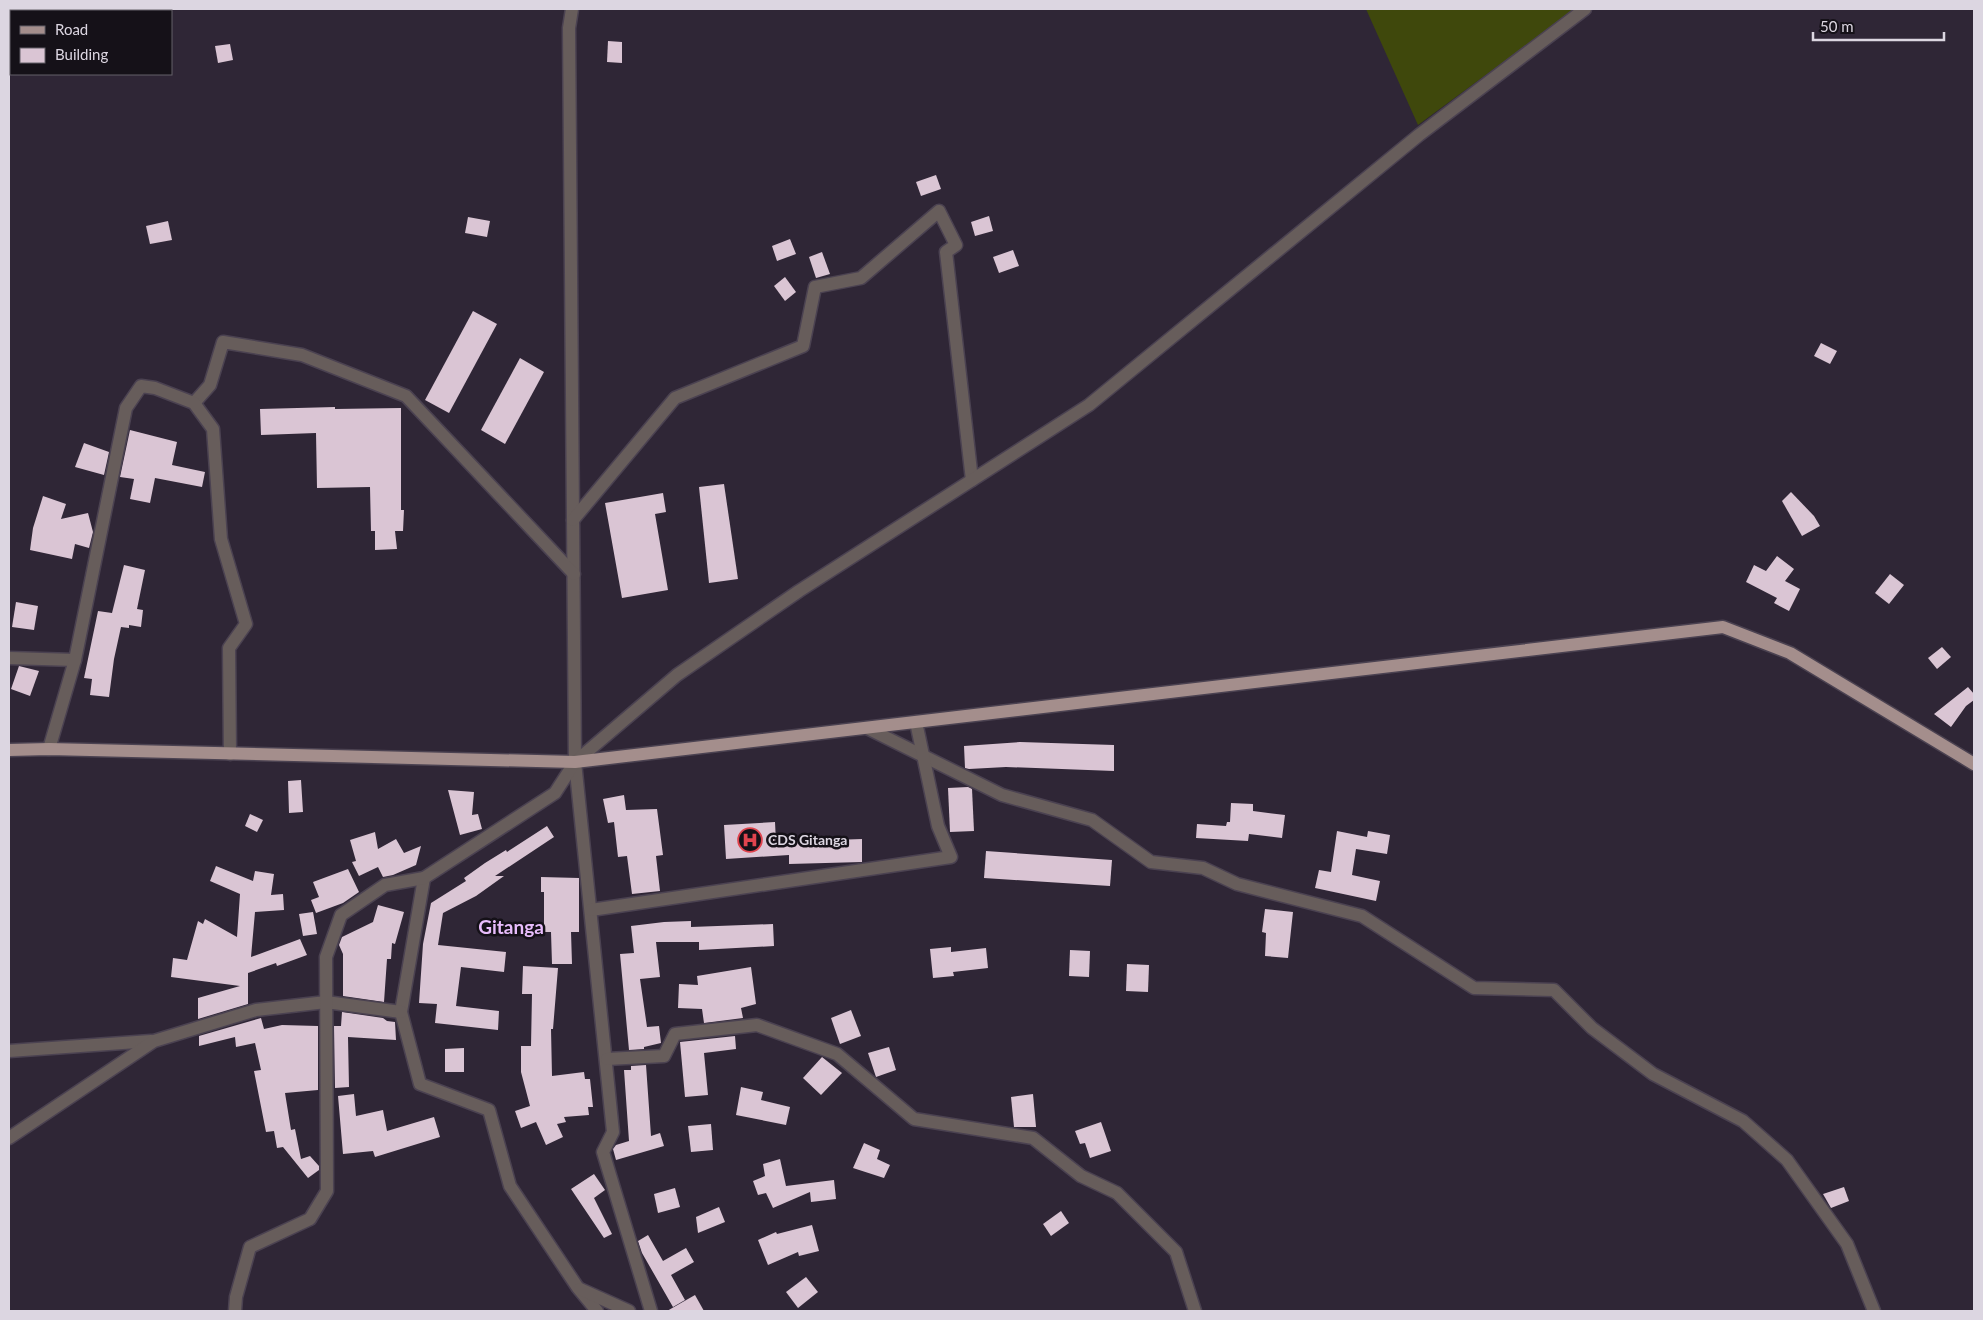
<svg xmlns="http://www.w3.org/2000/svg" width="1983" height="1320" font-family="Lato,sans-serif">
<rect width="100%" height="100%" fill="#2f2636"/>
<!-- grass -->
<polygon fill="#3f480c" points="1366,9 1575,9 1418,125"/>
<!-- building -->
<g fill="#dac5d4">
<polygon points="608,41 622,42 622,63 607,62"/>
<polygon points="230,44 233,60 218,63 215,46"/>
<polygon points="936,175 941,189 921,196 916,182"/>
<polygon points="989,216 993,231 975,236 971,222"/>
<polygon points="468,217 490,221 487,237 465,233"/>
<polygon points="168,221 172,240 150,244 146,226"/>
<polygon points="790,239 796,254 777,261 772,246"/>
<polygon points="1013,250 1019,266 999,273 993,257"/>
<polygon points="822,252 830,274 816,278 809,257"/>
<polygon points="785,277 796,292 785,301 774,286"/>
<polygon points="473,311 497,324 449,413 425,400"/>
<polygon points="1821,343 1837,351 1830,364 1814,356"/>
<polygon points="520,358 544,372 505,444 481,430"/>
<polygon points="335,407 335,409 401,408 401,510 404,510 403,531 395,531 397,549 375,550 375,531 371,531 370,487 317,488 316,433 261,435 260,409"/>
<polygon points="130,430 177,442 172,465 205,472 202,487 155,478 150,503 130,499 134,479 120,477"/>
<polygon points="84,443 109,452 104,475 75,467"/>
<polygon points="724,484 738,579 709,583 699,487"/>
<polygon points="1791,492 1814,516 1820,526 1802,536 1782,501"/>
<polygon points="663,493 666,512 655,514 668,590 622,598 605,503"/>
<polygon points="43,496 66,504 61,519 88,513 93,532 89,548 75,544 72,559 30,550 33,528"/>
<polygon points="1777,556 1794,569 1785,581 1800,589 1789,611 1774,603 1777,598 1746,582 1754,565 1766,571"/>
<polygon points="124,565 145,570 137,609 143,610 141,627 129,625 129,628 121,627 114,659 109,697 90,695 92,679 84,678 98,611 112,613"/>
<polygon points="1890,574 1904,585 1889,604 1875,593"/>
<polygon points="16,602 38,606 34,630 12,627"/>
<polygon points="1942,647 1951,657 1937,669 1928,658"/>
<polygon points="19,666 39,671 30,696 11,689"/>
<polygon points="1968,687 1974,694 1974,700 1966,706 1951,727 1934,714"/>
<polygon points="1020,742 1114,745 1114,771 1006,767 969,769 965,768 964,746"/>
<polygon points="301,780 303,812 289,813 288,781"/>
<polygon points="968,787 972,789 974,831 950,832 948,788"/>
<polygon points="448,790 474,792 472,815 478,814 482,829 460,835"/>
<polygon points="624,795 626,810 657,809 663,855 656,856 660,891 632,894 627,856 618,857 614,822 608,823 603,799"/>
<polygon points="1231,803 1253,804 1253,811 1285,815 1282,838 1249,834 1248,841 1196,838 1197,824 1226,826 1227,822 1230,822"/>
<polygon points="250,814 263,820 257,832 245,826"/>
<polygon points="775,822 776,842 862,839 862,862 789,864 789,855 726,859 724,825"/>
<polygon points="547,826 554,837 495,876 504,876 476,896 443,913 438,945 506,952 504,972 461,967 456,1006 499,1011 498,1030 435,1023 437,1004 419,1003 423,944 431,903 466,881 464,878 485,863 506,850 507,852"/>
<polygon points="1337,831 1367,837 1368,831 1390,835 1387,854 1356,849 1352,875 1380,881 1376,901 1315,888 1319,870 1331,872"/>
<polygon points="375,832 378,849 396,839 404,853 421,846 416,865 393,875 383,877 378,867 359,876 352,862 356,861 350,840"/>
<polygon points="986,851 1112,860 1110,886 984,878"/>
<polygon points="216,866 253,881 255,871 274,874 271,895 283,894 284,910 255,912 251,957 300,939 307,955 277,966 276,963 248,973 248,1004 198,1019 198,998 240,986 171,977 173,958 187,960 198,921 203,924 205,919 237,937 240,894 210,881"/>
<polygon points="348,869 359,892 343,903 316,913 311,900 319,897 313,882"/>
<polygon points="541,877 579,878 579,932 571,932 572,964 552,964 551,932 544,932 544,892 541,892"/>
<polygon points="378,905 404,912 395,944 392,943 391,959 387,959 384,1002 343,996 343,954 339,945 342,937 373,922"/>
<polygon points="1265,909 1293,912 1288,958 1265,956 1266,933 1262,932"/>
<polygon points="313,912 317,934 303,936 299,914"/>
<polygon points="691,921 691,927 773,924 774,946 699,950 699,942 656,942 660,977 640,979 647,1027 659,1026 661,1043 644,1047 644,1049 629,1050 620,954 634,953 631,926 664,922"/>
<polygon points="951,947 951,952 986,948 988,968 953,972 954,976 933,978 930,949"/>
<polygon points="1070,950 1090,951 1089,977 1069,976"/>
<polygon points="1127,964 1149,965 1148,992 1126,991"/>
<polygon points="523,966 558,968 553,1029 551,1029 552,1076 584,1072 585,1079 590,1079 593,1107 588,1107 589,1115 564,1117 566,1122 557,1124 563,1137 546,1145 536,1122 521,1128 515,1111 530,1106 521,1072 521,1046 531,1046 532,994 522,994"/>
<polygon points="751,967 756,1004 741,1008 743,1018 704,1023 702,1009 678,1008 679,984 698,985 697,976"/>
<polygon points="851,1010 861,1036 840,1044 831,1018"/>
<polygon points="342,1012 383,1018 387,1021 395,1022 396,1040 348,1037 349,1087 335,1088 334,1026 341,1026"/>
<polygon points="261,1018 264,1029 282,1025 318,1026 318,1090 285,1093 291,1130 295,1129 301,1159 310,1156 319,1166 319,1170 308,1178 283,1147 277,1148 274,1131 266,1132 254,1071 261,1070 255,1043 236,1047 235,1037 199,1046 199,1036"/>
<polygon points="735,1036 736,1049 704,1053 708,1095 685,1097 680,1042"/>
<polygon points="889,1047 896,1070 876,1077 868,1053"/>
<polygon points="464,1048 464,1072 445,1072 445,1049"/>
<polygon points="822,1057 842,1073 821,1095 803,1078"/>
<polygon points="646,1065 651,1136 660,1133 664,1146 616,1160 613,1149 616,1145 629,1141 624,1070 631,1070 631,1066"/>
<polygon points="741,1087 763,1092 761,1100 790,1107 786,1125 736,1115"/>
<polygon points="354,1094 356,1116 383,1110 387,1131 434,1117 440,1137 375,1157 373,1151 343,1154 338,1096"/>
<polygon points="1033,1094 1036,1127 1014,1127 1011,1097"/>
<polygon points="1101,1122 1111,1151 1090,1158 1085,1143 1080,1144 1075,1131"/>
<polygon points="711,1124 713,1150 691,1152 688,1126"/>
<polygon points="864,1143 880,1150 877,1159 890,1165 884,1178 853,1168"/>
<polygon points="780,1159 786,1186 834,1180 836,1199 811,1202 810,1192 773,1208 766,1193 758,1195 753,1181 765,1176 763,1164"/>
<polygon points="594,1174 605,1190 594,1198 612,1234 604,1238 571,1189"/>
<polygon points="1844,1187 1849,1201 1831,1208 1823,1194"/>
<polygon points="675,1188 680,1207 658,1213 654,1194"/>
<polygon points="719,1207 725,1222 698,1233 696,1217"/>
<polygon points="1061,1211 1069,1223 1051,1236 1043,1224"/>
<polygon points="812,1225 819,1251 799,1256 798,1252 768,1265 758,1240 776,1232 777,1234"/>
<polygon points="648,1235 663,1261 686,1248 694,1262 671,1275 685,1300 673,1307 642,1253 638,1241"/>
<polygon points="806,1277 818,1292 798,1308 786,1292"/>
<polygon points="695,1295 704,1311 667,1311"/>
</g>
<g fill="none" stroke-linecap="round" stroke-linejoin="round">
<!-- minor casing -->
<g stroke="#4b4251" stroke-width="15">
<g id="minor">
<polyline points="572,9 569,28 575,762 613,1132 603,1152 651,1311"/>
<polyline points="194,403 210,385 223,342 302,355 406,396 574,574"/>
<polyline points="573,520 675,398 803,346 815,287 861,278 939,211 956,245 946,252 972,480"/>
<polyline points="9,658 75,660"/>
<polyline points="867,728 1002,795 1092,820 1151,862 1203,868 1237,884 1362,916 1474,988 1554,990 1592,1028 1653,1074 1743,1121 1787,1160 1847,1244 1874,1311"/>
<polyline points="49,749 75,660 126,408 141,386 155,388 194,403 213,429 221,539 246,624 229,648 230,754"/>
<polyline points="424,878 401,1012 420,1084 489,1110 510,1186 578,1288 597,1311"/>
<polyline points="591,910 951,857 938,826 916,722"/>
<polyline points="9,1051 151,1041"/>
<polyline points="607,1059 664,1056 675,1034 757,1025 837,1054 914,1119 1033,1138 1081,1176 1117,1193 1176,1252 1195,1311"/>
<polyline points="9,1138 154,1041 256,1010 326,1002 401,1012"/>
<polyline points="580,1289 629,1311"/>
<polyline points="235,1311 236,1297 250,1247 310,1219 327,1191 326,957 341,915 385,885 424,878 555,793 575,762 677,675 799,591 1089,405 1419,135 1585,9"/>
</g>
</g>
<!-- major casing -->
<g stroke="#4b4251" stroke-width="15">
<polyline id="major" points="9,750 49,749 575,762 1723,627 1790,653 1974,764"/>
</g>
<!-- minor -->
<use href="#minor" stroke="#675d5b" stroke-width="12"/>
<!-- major -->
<use href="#major" stroke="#a48e8c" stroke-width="12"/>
</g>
<!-- icons -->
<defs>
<g id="hospital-ring" transform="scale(1.25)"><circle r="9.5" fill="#151118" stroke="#e0444e" stroke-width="1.5"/><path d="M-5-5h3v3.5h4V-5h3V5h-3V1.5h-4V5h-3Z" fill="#e0444e"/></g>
</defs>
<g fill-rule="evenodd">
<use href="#hospital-ring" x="750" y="840"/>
</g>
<g text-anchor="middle" stroke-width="5" stroke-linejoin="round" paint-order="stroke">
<!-- poi labels -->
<g font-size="14" font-weight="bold" fill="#dcd6e1" stroke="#151118" text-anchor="start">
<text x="768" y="845">CDS Gitanga</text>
</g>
<!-- district labels -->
<g font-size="19" font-weight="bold" fill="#e8bcfc" stroke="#151118">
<text x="511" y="934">Gitanga</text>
</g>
</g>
<!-- border -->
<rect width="1983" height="1320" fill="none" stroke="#dcd6e1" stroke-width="20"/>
<!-- legend -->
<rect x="10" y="10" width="162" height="65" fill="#151118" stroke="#656068"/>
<rect x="20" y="26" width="25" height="8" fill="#a48e8c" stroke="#656068"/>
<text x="55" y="35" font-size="15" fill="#dcd6e1">Road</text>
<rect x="20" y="48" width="25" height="15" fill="#dac5d4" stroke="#656068"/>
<text x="55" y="60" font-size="15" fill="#dcd6e1">Building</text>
<!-- scale -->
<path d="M1813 32v8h131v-8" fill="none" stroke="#dcd6e1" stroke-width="2.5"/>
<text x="1820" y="32" font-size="15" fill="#dcd6e1" stroke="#151118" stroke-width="4" paint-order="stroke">50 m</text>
</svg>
